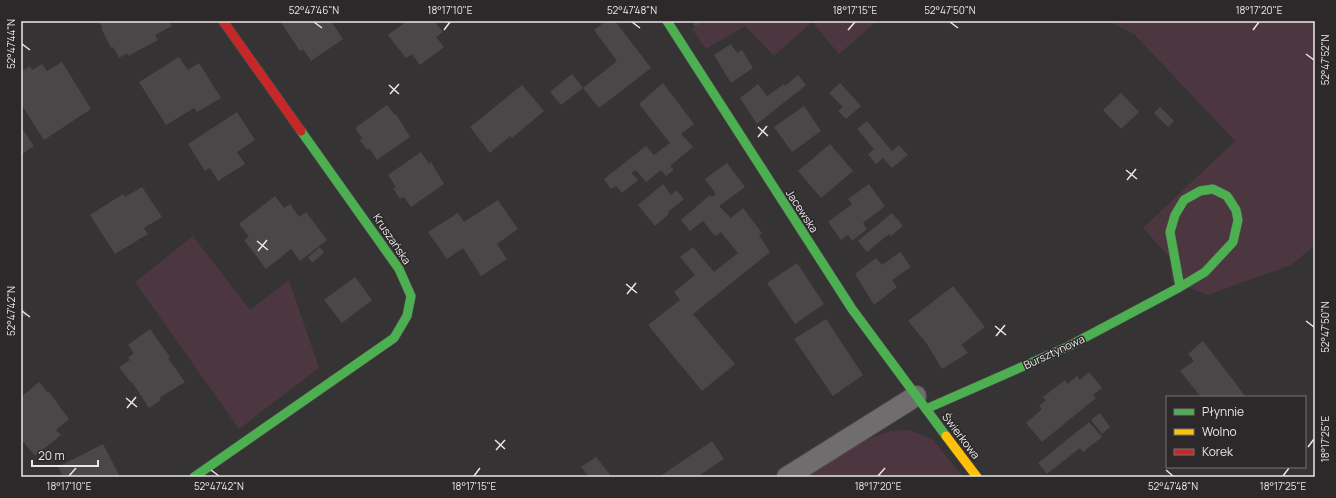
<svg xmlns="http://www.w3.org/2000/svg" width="1336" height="498" font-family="Manrope,sans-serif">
<rect width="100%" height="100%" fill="#363334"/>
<!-- green -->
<g fill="#4c3640">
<polygon points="706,21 877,21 839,54 812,22 774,56 745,26 706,49 692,29"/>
<polygon points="1108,21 1315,21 1315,245 1291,265 1208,295 1172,281 1170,258 1143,228 1235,141 1134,34"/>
<polygon points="193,236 250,310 289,280 319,368 239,429 135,282"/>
<polygon points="910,430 933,440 963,477 807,477 866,440 890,431"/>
</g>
<!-- building -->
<g fill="#494748">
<polygon points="99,21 169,21 172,26 155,35 158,40 128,56 127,53 119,58 113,47 111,48 101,28 102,27"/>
<polygon points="280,21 331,21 343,39 311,61 303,49 300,51"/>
<polygon points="407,21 434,21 443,32 436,37 444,47 420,65 412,54 406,58 388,35"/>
<polygon points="606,21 615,21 651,68 599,108 583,88 617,61 594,30"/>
<polygon points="692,21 706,21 695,27"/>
<polygon points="731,44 737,53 742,50 753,68 731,83 714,55"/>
<polygon points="179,57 188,70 199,63 221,98 197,112 194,108 166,125 139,82"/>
<polygon points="62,62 91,109 44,140 21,104 21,72 30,66 32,70 42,64 47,71"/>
<polygon points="572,74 583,88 561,105 550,92"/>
<polygon points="798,75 806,85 757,124 740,98 758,84 767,96 784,84 785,86"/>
<polygon points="663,83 694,124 681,134 693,147 670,166 674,170 666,176 661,170 646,182 636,170 631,173 638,180 622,193 616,186 611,189 604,179 646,146 654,155 670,143 639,104"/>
<polygon points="840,83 861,106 846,119 838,111 843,107 829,93"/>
<polygon points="522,85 544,111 512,138 510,136 490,153 470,127"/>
<polygon points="1121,93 1139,112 1121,129 1103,110"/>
<polygon points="387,105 395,115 396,114 410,137 377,160 370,149 367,150 360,140 362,138 355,128"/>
<polygon points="804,106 821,131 792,152 774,127"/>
<polygon points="1160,107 1174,121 1168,127 1154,113"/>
<polygon points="237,112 255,140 237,152 245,164 218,181 210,168 205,171 188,144"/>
<polygon points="867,121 892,151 899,145 908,155 892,168 883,158 876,164 868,154 874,149 857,129"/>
<polygon points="21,127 34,146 22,154 21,153"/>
<polygon points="830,144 853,171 821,198 798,171"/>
<polygon points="421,152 429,164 431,162 444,184 411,207 404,197 400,199 393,188 396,187 388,175"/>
<polygon points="727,163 745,187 719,206 731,218 743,208 762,233 759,235 770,252 693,314 735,364 702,391 648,325 680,300 674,292 695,275 680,257 693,247 714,272 738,253 721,232 715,236 703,221 690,231 681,220 710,195 712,197 716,194 705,179"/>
<polygon points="663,184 671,195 676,190 684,199 668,212 669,214 655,226 638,205"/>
<polygon points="869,184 885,206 863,223 867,229 852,241 848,235 841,240 828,222 852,204 848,199"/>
<polygon points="142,187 162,217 144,228 148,234 115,254 90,215 123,194 125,197"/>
<polygon points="275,196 284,208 290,204 299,217 306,212 327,240 300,261 291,249 266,269 244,240 249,237 239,224"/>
<polygon points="498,200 518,229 497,244 507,259 481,276 463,248 447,259 428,232 458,213 464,222"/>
<polygon points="892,213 903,226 891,236 889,234 867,252 858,241"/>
<polygon points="320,247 324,253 312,263 308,257"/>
<polygon points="900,252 911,267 892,280 897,287 874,305 855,274 876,258 882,265"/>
<polygon points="797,263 824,304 795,324 767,283"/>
<polygon points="355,277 372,300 342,323 324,300"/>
<polygon points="953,286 985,327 961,345 968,353 942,369 927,344 908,321"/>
<polygon points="21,306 27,315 21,318"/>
<polygon points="826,319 863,375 833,396 794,339"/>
<polygon points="150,329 170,357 168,358 185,382 159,398 161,400 149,408 132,382 131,383 119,367 130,360 128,358 134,353 128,345"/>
<polygon points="1203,341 1233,380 1246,397 1201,397 1180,371 1194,361 1188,354"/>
<polygon points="1089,372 1102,388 1093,395 1096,398 1042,442 1026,423 1042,409 1039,406 1046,400 1043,397 1065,380 1067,384 1077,376 1080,380"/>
<polygon points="39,382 48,393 49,392 69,419 56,430 61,435 35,456 21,439 21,397"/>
<polygon points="1100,413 1110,427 1102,434 1091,420"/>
<polygon points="1089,422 1102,437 1083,452 1080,448 1047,474 1038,463"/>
<polygon points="712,441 724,459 697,477 659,477"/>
<polygon points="103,444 120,477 63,477 58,467"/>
<polygon points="596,457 612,477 589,477 581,467"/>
</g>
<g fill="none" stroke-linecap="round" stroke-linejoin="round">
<!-- street casing -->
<g stroke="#535051" stroke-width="22">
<polyline id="street" points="787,477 916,396"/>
</g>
<!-- fast casing -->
<g stroke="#535051" stroke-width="10">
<g id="fast">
<polyline points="667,21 852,309 946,436"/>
<polyline points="926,409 1067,347 1180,287 1205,272 1233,242 1238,220 1236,210 1227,196 1213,189 1200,191 1184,200 1175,215 1170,232 1180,287"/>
<polyline points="194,477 394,338 407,316 411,296 399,269 301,131"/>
</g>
</g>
<!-- slow casing -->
<g stroke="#535051" stroke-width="10">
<polyline id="slow" points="946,436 977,477"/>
</g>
<!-- jam casing -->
<g stroke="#535051" stroke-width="10">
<polyline id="jam" points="223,21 301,131"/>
</g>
<!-- street -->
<use href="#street" stroke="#6f6d6e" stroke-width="20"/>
<!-- fast -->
<use href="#fast" stroke="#4caf50" stroke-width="9"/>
<!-- slow -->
<use href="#slow" stroke="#ffc107" stroke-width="9"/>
<!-- jam -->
<use href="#jam" stroke="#c62828" stroke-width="9"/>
</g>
<!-- ticks -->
<path fill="none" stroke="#eae7e8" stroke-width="1.5" d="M314,22L322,28M632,22L640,28M950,22L958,28M444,30L450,22M848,30L855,22M1253,30L1259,22M22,44L30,50M1306,54L1314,60M389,85L399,94M390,94L399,84M758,127L768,136M758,137L767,126M1126,170L1137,179M1127,180L1136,169M257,241L268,250M258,251L267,240M626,284L637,293M627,294L636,283M22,311L30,317M1306,321L1314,327M995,326L1006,335M996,336L1005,325M126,398L137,407M127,408L136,397M495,440L505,449M1308,447L1314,439M496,450L505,440M211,470L219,476M1166,470L1173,476M69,476L76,468M474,476L480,468M878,476L885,468M1283,476L1289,468"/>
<g text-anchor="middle" stroke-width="3" stroke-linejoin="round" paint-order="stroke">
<!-- street labels -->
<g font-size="11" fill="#eae7e8" stroke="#2d282a">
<text transform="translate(802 211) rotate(57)" y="4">Jacewska</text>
<text transform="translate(392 239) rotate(56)" y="4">Kruszańska</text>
<text transform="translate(1054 352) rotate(-25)" y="4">Bursztynowa</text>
<text transform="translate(961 436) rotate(53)" y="4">Świerkowa</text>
</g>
</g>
<!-- border -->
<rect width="1336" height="498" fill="none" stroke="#2d282a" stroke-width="44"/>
<!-- legend -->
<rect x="1166" y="396" width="140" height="72" fill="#2d282a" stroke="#797476"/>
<rect x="1174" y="409" width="20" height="6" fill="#4caf50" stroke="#797476"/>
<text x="1202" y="416" font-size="12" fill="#eae7e8">Płynnie</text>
<rect x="1174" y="429" width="20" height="6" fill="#ffc107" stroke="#797476"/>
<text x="1202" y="436" font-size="12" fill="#eae7e8">Wolno</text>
<rect x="1174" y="449" width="20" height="6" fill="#c62828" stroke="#797476"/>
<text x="1202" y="456" font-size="12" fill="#eae7e8">Korek</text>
<!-- scale -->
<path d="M32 460v6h66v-6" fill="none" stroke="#eae7e8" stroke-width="2"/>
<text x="38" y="460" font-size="12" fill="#eae7e8" stroke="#2d282a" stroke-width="3" paint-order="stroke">20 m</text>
<rect x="22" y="22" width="1292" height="454" fill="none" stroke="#eae7e8" stroke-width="1.5"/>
<g font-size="10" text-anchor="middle" fill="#eae7e8">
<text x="314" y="14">52°47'46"N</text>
<text x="450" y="14">18°17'10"E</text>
<text x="632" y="14">52°47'48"N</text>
<text x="855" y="14">18°17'15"E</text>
<text x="950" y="14">52°47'50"N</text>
<text x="1259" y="14">18°17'20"E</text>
<text transform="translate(11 44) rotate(-90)" y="4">52°47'44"N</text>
<text transform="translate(1325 60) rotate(-90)" y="4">52°47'52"N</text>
<text transform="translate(11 311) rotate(-90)" y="4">52°47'42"N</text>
<text transform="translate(1325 327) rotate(-90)" y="4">52°47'50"N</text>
<text transform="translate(1325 439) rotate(-90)" y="4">18°17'25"E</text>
<text x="69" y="490">18°17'10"E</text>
<text x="219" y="490">52°47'42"N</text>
<text x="474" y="490">18°17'15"E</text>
<text x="878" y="490">18°17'20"E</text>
<text x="1173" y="490">52°47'48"N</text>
<text x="1283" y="490">18°17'25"E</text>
</g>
</svg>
